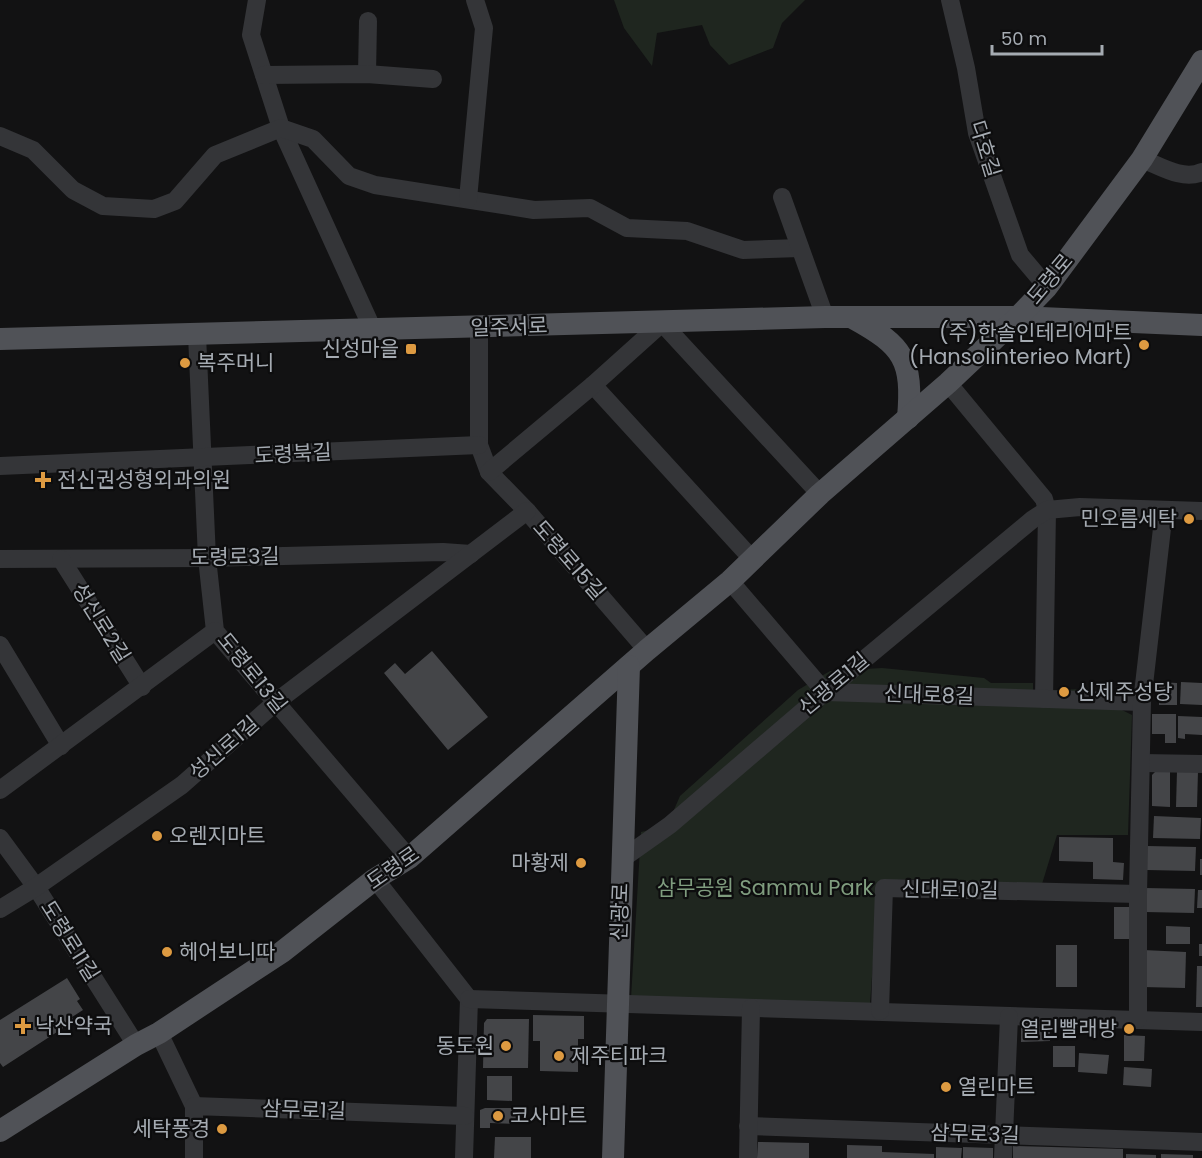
<svg xmlns="http://www.w3.org/2000/svg" width="1202" height="1158" font-family="Poppins,'Noto Sans KR',sans-serif">
<rect width="100%" height="100%" fill="#121213"/>
<!-- green -->
<g fill="#1f261f">
<polygon points="614,0 805,0 782,23 773,48 729,65 710,45 702,25 657,33 652,66 624,28"/>
<polygon points="882,668 984,678 991,683 1033,683 1033,691 1080,689 1132,715 1128,835 1057,835 1042,884 913,879 879,881 870,1004 631,998 641,832 670,825 673,812 680,796 798,690 830,671"/>
</g>
<!-- building -->
<g fill="#444548">
<polygon points="432,651 488,717 448,750 384,673 395,663 405,674"/>
<polygon points="1159,682 1177,683 1177,705 1159,705"/>
<polygon points="1181,682 1202,683 1202,705 1180,704"/>
<polygon points="1152,714 1176,714 1176,743 1165,743 1165,734 1152,734"/>
<polygon points="1178,716 1202,717 1202,735 1185,734 1185,739 1178,738"/>
<polygon points="1158,769 1170,769 1170,807 1152,806 1152,775"/>
<polygon points="1177,771 1198,771 1197,807 1176,807"/>
<polygon points="1154,816 1201,818 1200,839 1153,838"/>
<polygon points="1059,837 1113,838 1113,862 1124,863 1123,880 1093,879 1093,862 1059,861"/>
<polygon points="1147,846 1196,847 1195,871 1147,870"/>
<rect x="1200" y="859" width="2" height="16"/>
<polygon points="1145,888 1195,889 1194,913 1145,912"/>
<polygon points="1198,890 1202,890 1202,908 1197,908"/>
<rect x="1114" y="907" width="17" height="32"/>
<polygon points="1166,926 1190,927 1190,944 1166,944"/>
<rect x="1199" y="944" width="3" height="12"/>
<rect x="1056" y="945" width="21" height="42"/>
<polygon points="1143,950 1186,952 1185,988 1142,987"/>
<polygon points="1197,966 1202,966 1202,1007 1196,1007"/>
<polygon points="67,978 80,999 77,1001 83,1010 72,1017 74,1021 3,1067 0,1063 0,1020"/>
<polygon points="533,1015 584,1016 584,1039 578,1039 578,1072 540,1071 540,1041 533,1041"/>
<polygon points="487,1019 529,1019 528,1068 483,1068 484,1023"/>
<polygon points="1021,1022 1050,1022 1050,1041 1021,1042"/>
<polygon points="1124,1035 1145,1036 1144,1061 1124,1061"/>
<rect x="1053" y="1046" width="22" height="21"/>
<polygon points="1079,1053 1109,1055 1107,1074 1078,1072"/>
<polygon points="1124,1067 1152,1069 1151,1087 1123,1085"/>
<polygon points="487,1076 512,1076 512,1101 487,1100"/>
<polygon points="485,1108 516,1108 516,1124 490,1123 490,1128 480,1128 480,1110"/>
<polygon points="495,1137 531,1137 531,1158 494,1158"/>
<polygon points="758,1142 809,1143 809,1158 757,1158"/>
<polygon points="847,1145 882,1146 882,1152 934,1154 934,1158 847,1158"/>
<polygon points="1013,1146 1123,1149 1123,1158 1013,1158"/>
<polygon points="936,1147 962,1148 961,1158 936,1158"/>
<polygon points="963,1147 993,1148 993,1158 963,1158"/>
<polygon points="1126,1154 1156,1155 1156,1158 1126,1158"/>
<polygon points="1161,1154 1193,1155 1193,1158 1161,1158"/>
</g>
<g fill="none" stroke-linecap="round" stroke-linejoin="round">
<!-- minor -->
<g stroke="#343538" stroke-width="18">
<polyline points="257,0 251,35 281,128 373,330"/>
<polyline points="950,0 966,68 977,133 1020,255 1047,287"/>
<polyline points="367,74 368,21"/>
<polyline points="264,75 367,74 433,79"/>
<polyline points="0,136 33,150 73,190 103,206 154,209 175,201 215,155 281,128 313,139 349,176 375,185 534,210 590,208 627,228 687,231 743,250 800,248"/>
<path d="M1142,159C1160,166 1183,181 1202,172"/>
<polyline points="782,197 825,317"/>
<polyline points="468,199 484,28 475,0"/>
<polyline points="479,328 479,445 489,472 527,511 647,650"/>
<polyline points="197,335 207,558 215,631 409,858"/>
<polyline points="948,383 1044,499 1047,510 1044,699"/>
<polyline points="593,385 753,560"/>
<polyline points="0,466 479,445"/>
<polyline points="489,472 593,385 662,323 820,494"/>
<polyline points="0,559 207,558 443,552 471,554"/>
<polyline points="61,559 142,687"/>
<polyline points="730,581 825,692 1142,702"/>
<polyline points="0,645 61,746"/>
<polyline points="1142,763 1202,764"/>
<polyline points="0,790 215,631"/>
<polyline points="0,838 36,887 136,1045"/>
<polyline points="622,859 670,825 825,692 1033,519 1047,510 1080,507 1202,511"/>
<polyline points="375,879 469,999 464,1158"/>
<polyline points="0,909 36,887 182,785 276,702 527,511"/>
<polyline points="469,999 1202,1022"/>
<polyline points="880,1011 884,888 1138,894"/>
<polyline points="1138,1019 1138,894 1142,702 1164,511"/>
<polyline points="159,1033 194,1106"/>
<polyline points="748,1126 1202,1142"/>
<polyline points="194,1158 194,1106 465,1116"/>
<polyline points="748,1158 751,1008"/>
<polyline points="1003,1158 1009,1017"/>
</g>
<!-- major -->
<g stroke="#505257" stroke-width="22">
<path d="M853,318C904,346 913,360 908,418"/>
<polyline points="0,339 825,317 1018,317 1202,325"/>
<polyline points="0,1131 136,1045 159,1033 282,952 375,879 409,858 647,650 730,581 820,494 948,383 1018,317 1047,287 1142,159 1202,61"/>
<polyline points="613,1158 629,666"/>
</g>
</g>
<!-- markers -->
<g fill="#dd9a41" stroke="#0d0d0e" stroke-width="2">
<circle cx="1144" cy="345" r="6"/>
<rect x="405" y="343" width="12" height="12" rx="3"/>
<circle cx="185" cy="363" r="6"/>
<path d="M40 471h6v6h6v6h-6v6h-6v-6h-6v-6h6z"/>
<circle cx="1189" cy="519" r="6"/>
<circle cx="1064" cy="692" r="6"/>
<circle cx="157" cy="836" r="6"/>
<circle cx="581" cy="863" r="6"/>
<circle cx="167" cy="952" r="6"/>
<path d="M20 1017h6v6h6v6h-6v6h-6v-6h-6v-6h6z"/>
<circle cx="1129" cy="1029" r="6"/>
<circle cx="506" cy="1046" r="6"/>
<circle cx="559" cy="1056" r="6"/>
<circle cx="946" cy="1087" r="6"/>
<circle cx="498" cy="1116" r="6"/>
<circle cx="222" cy="1129" r="6"/>
</g>
<g text-anchor="middle" stroke-width="4.5" stroke-linejoin="round" paint-order="stroke">
<!-- street labels -->
<g font-size="21" fill="#a5abb2" stroke="#0d0d0e">
<text transform="translate(985 149) rotate(73)" y="7">다호길</text>
<text transform="translate(1050 279) rotate(-50)" y="7">도령로</text>
<text transform="translate(509 327) rotate(-2)" y="7">일주서로</text>
<text transform="translate(293 454) rotate(-3)" y="7">도령북길</text>
<text transform="translate(235 557) rotate(-1)" y="7">도령로3길</text>
<text transform="translate(569 560) rotate(49)" y="7">도령로15길</text>
<text transform="translate(101 623) rotate(58)" y="7">성신로2길</text>
<text transform="translate(252 673) rotate(51)" y="7">도령로13길</text>
<text transform="translate(834 684) rotate(-40)" y="7">신광로1길</text>
<text transform="translate(929 695) rotate(2)" y="7">신대로8길</text>
<text transform="translate(224 748) rotate(-41)" y="7">성신로1길</text>
<text transform="translate(393 868) rotate(-35)" y="7">도령로</text>
<text transform="translate(950 890) rotate(1)" y="7">신대로10길</text>
<text transform="translate(620 912) rotate(-88)" y="7">신광로</text>
<text transform="translate(70 941) rotate(58)" y="7">도령로11길</text>
<text transform="translate(304 1110) rotate(2)" y="7">삼무로1길</text>
<text transform="translate(975 1134) rotate(2)" y="7">삼무로3길</text>
</g>
<!-- poi labels -->
<g font-size="21" fill="#a5abb2" stroke="#0d0d0e" text-anchor="start">
<text x="1132" y="340" text-anchor="end">(주)한솔인테리어마트<tspan x="1132" dy="24">(Hansolinterieo Mart)</tspan></text>
<text x="399" y="356" text-anchor="end">신성마을</text>
<text x="197" y="370">복주머니</text>
<text x="57" y="487">전신권성형외과의원</text>
<text x="1177" y="526" text-anchor="end">민오름세탁</text>
<text x="1076" y="699">신제주성당</text>
<text x="169" y="843">오렌지마트</text>
<text x="569" y="870" text-anchor="end">마황제</text>
<text x="179" y="959">헤어보니따</text>
<text x="35" y="1033">낙산약국</text>
<text x="1117" y="1036" text-anchor="end">열린빨래방</text>
<text x="494" y="1053" text-anchor="end">동도원</text>
<text x="571" y="1063">제주티파크</text>
<text x="958" y="1094">열린마트</text>
<text x="510" y="1123">코사마트</text>
<text x="210" y="1136" text-anchor="end">세탁풍경</text>
</g>
<!-- park labels -->
<g font-size="21" fill="#7f9c7e" stroke="#0d0d0e">
<text x="765" y="895">삼무공원 Sammu Park</text>
</g>
</g>
<!-- scale -->
<path d="M992 45v9h110v-9" fill="none" stroke="#a5abb2" stroke-width="3"/>
<text x="1001" y="45" font-size="18" fill="#a5abb2" stroke="#0d0d0e" stroke-width="4.5" paint-order="stroke">50 m</text>
</svg>
